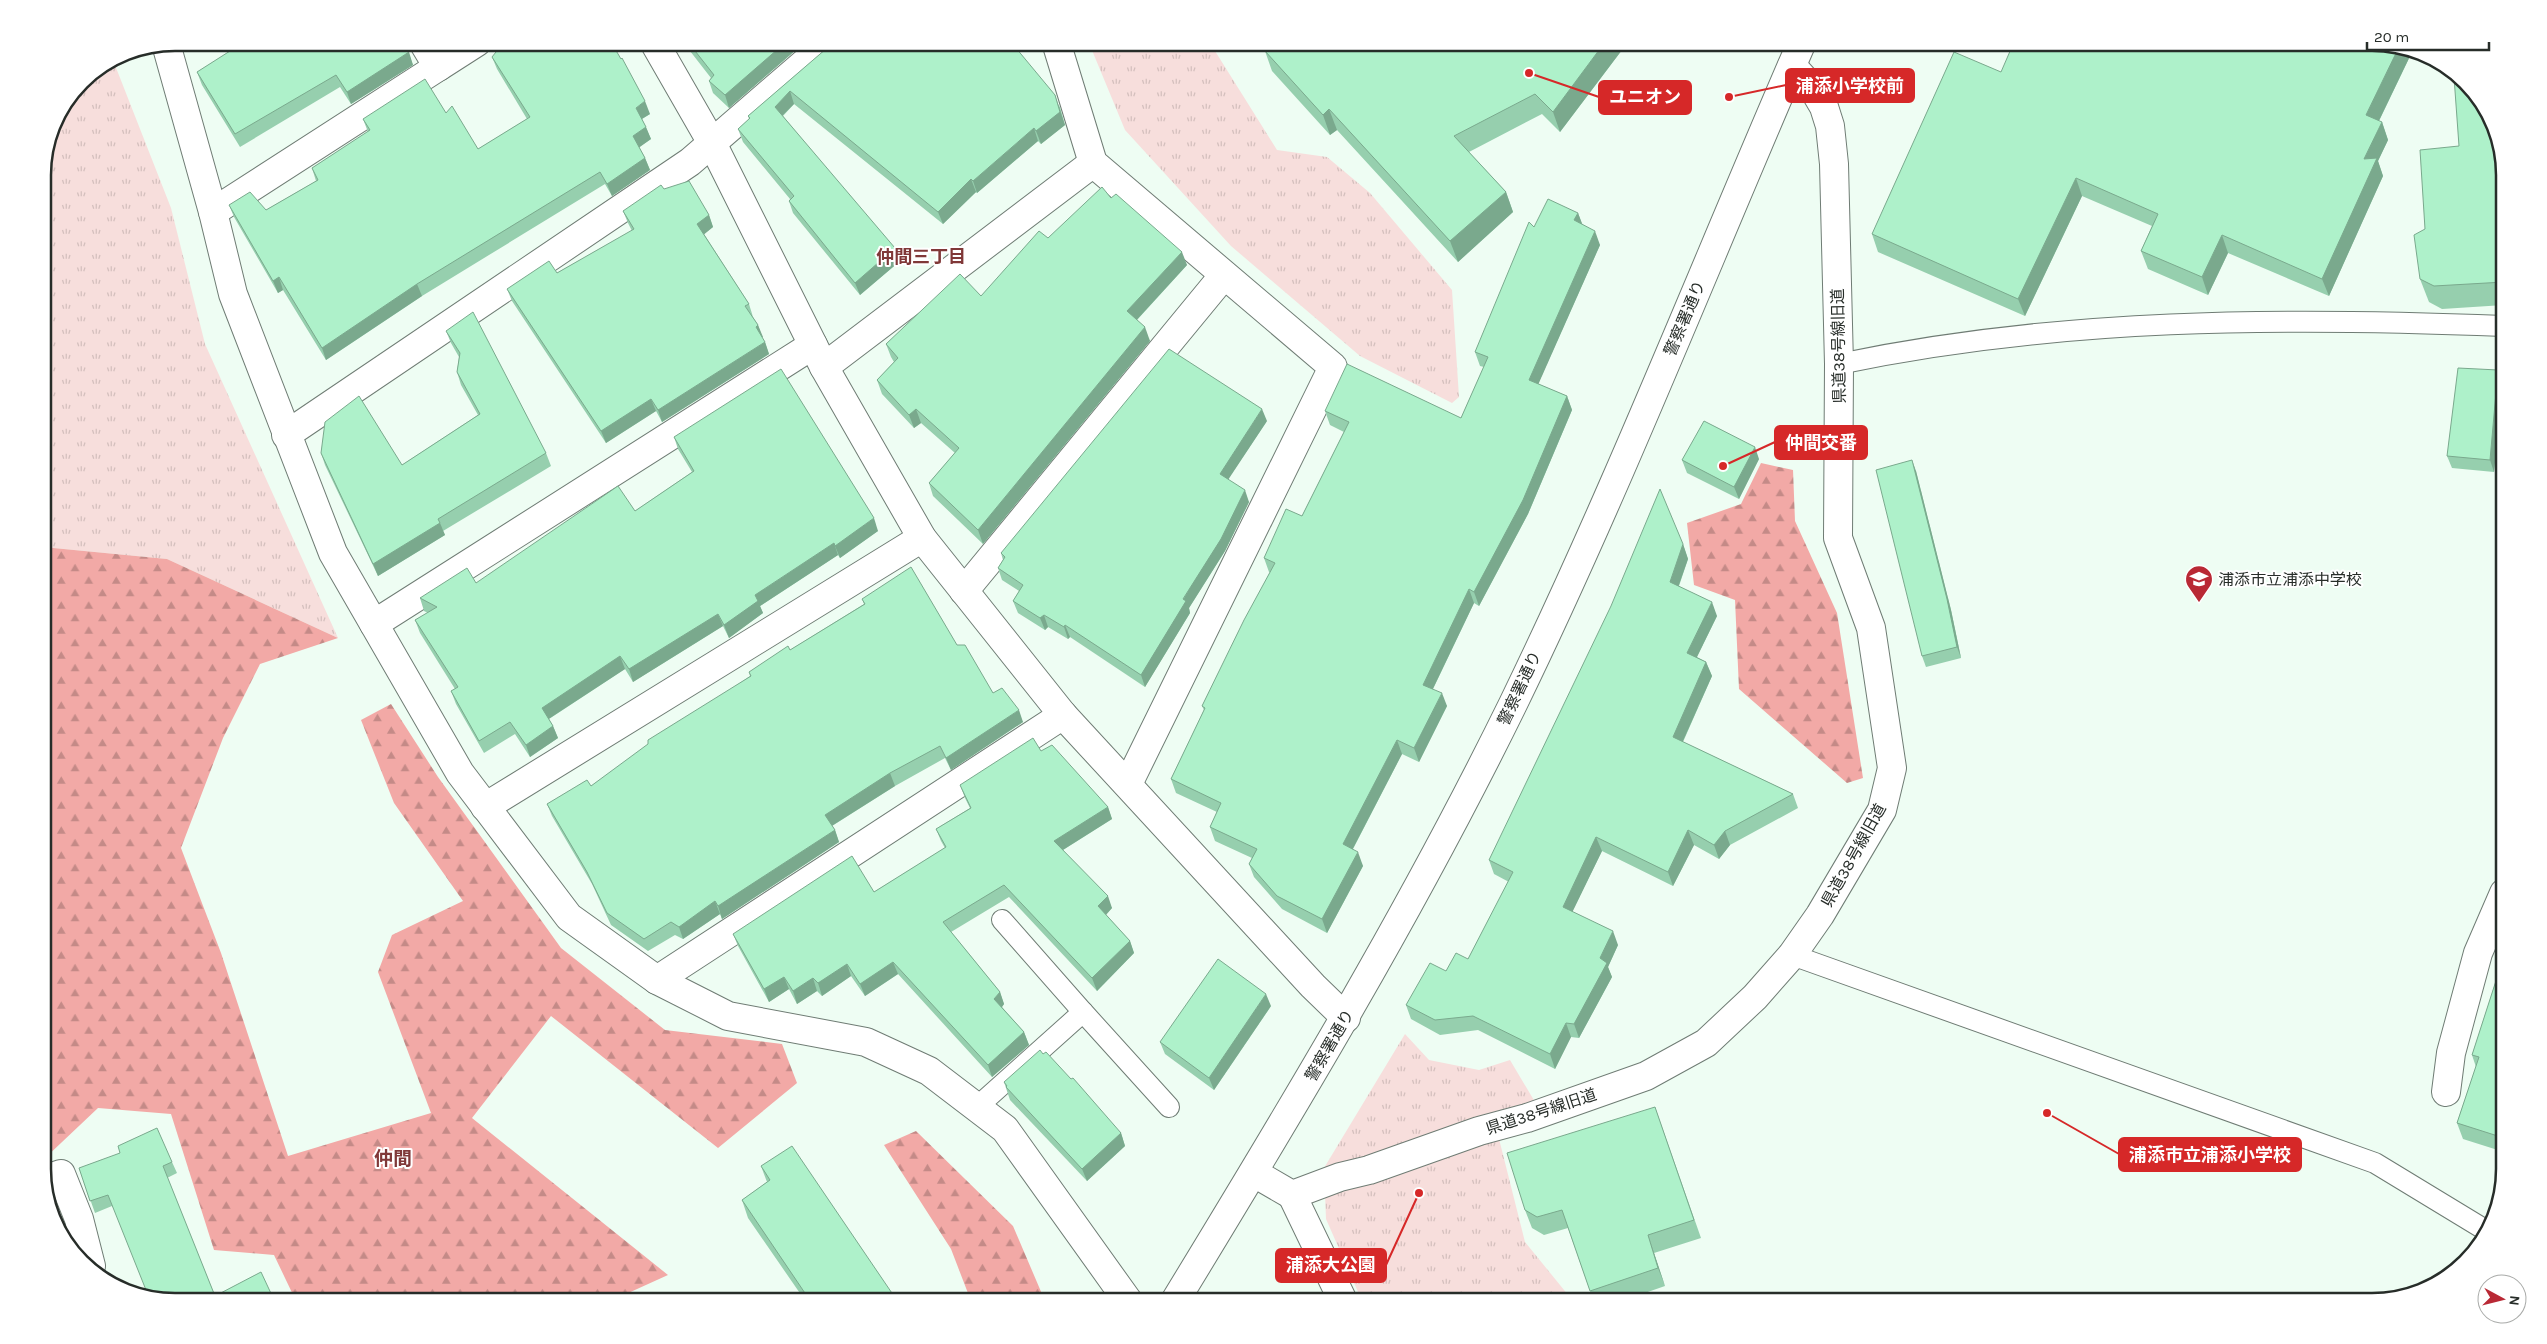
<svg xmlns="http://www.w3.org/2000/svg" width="2547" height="1344" font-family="Karla,'Noto Sans JP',sans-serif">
<defs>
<pattern id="grass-tufts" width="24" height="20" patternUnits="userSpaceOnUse" patternTransform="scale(1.25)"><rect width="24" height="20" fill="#f7dedc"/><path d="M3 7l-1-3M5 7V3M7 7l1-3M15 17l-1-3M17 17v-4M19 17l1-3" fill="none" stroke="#d4bfbd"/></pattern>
<pattern id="forest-firs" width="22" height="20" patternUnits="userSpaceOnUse" patternTransform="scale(1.25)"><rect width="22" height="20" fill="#f2a9a6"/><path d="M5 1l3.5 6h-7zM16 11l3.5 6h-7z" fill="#c48a87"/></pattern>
</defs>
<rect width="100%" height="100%" fill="#eefdf3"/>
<!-- grass -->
<g fill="url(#grass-tufts)">
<polygon points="1089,43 1210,43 1277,150 1327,157 1370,193 1452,290 1459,397 1452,403 1360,356 1231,246 1125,130"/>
<polygon points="113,60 171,208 205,344 338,638 167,559 43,547 43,167 53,124 82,81"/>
<polygon points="1405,1034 1429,1060 1479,1070 1510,1060 1535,1102 1493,1115 1525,1242 1573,1301 1362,1301 1326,1219 1324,1168"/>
</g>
<!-- forest -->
<g fill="url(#forest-firs)">
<polygon points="1761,463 1793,470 1795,521 1837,613 1863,778 1847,783 1739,689 1735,600 1694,585 1687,523 1741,504"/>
<polygon points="43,547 167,559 338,638 260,664 223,738 181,848 221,953 288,1156 431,1113 378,972 392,935 463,901 394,803 361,720 391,704 438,777 561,948 665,1030 782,1044 797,1083 718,1148 551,1016 472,1118 668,1275 615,1299 615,1301 296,1301 274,1255 214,1250 171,1114 98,1108 43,1160"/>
<polygon points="916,1131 1013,1226 1045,1301 971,1301 951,1249 884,1145"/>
</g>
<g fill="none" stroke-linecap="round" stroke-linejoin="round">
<!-- service casing -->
<g stroke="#6f7c74" stroke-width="22">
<g id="service">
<path d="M1839,364C2058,318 2282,317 2504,326"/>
<polyline points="1002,920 1083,1012"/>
<polyline points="1792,955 2375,1163 2487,1231"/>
<polyline points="977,1107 1083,1012 1169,1107"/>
</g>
</g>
<!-- minor casing -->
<g stroke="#6f7c74" stroke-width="30">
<g id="minor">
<polyline points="654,42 712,143 824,367 922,538 1063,715 1313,986 1346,1018"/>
<polyline points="1056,42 1093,163 1333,367 1128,784"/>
<polyline points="166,44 213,212 233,294 333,553 460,773 569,917 657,980 728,1016 866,1042 929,1071 1005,1129 1128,1301"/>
<polyline points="438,67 477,42"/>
<polyline points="213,212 438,67 423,42"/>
<polyline points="824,367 1093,163"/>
<polyline points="286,435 690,162 829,42"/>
<polyline points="964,591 1224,275"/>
<polyline points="374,624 813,345"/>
<polyline points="485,807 922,538"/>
<polyline points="657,980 1063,715"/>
<polyline points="2446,1092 2451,1053 2478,953 2504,893"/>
<polyline points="44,1180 61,1174 79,1219 91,1266"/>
<polyline points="1292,1195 1343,1301"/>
</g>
</g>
<!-- primary casing -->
<g stroke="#6f7c74" stroke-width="30">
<g id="primary">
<polyline points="1254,1173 1292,1195 1340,1177 1369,1170 1479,1131 1527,1118 1646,1076 1706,1043 1755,997 1792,955 1820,915 1882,810 1892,768 1871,628 1838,538 1839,364 1834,164 1830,126 1824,107 1814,90 1792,66"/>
<path d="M1175,1301C1294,1106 1412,910 1513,704C1618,488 1706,263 1802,42"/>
</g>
</g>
<!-- service -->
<use href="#service" stroke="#fff" stroke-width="20"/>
<!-- minor -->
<use href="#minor" stroke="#fff" stroke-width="28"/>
<!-- primary -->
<use href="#primary" stroke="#fff" stroke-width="28"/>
</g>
<!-- wall -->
<g fill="#96cfae">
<polygon points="222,42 408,42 410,50 408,52 413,65 351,104 340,87 240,147 202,85 197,72 228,53"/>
<polygon points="683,42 805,42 729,108 713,93 709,81 711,78"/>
<polygon points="834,42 1016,48 1060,107 1065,125 1041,144 1038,141 977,193 976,192 943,224 794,104 783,116 900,261 860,295 793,213 789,201 790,199 743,142 738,129 749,119 748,116"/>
<polygon points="1274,42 1628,42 1560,132 1542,114 1469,152 1506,192 1513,212 1458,262 1337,130 1330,135 1272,71 1265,51"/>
<polygon points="2412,52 2379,121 2382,122 2388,140 2378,161 2383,176 2329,296 2228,253 2208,295 2148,269 2141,251 2152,226 2082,196 2025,316 1878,252 1872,234 2001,72"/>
<polygon points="492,57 650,114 642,119 651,139 639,147 645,158 650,170 612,196 605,184 422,296 326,360 283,290 278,293 234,217 229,205 266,210 316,181 312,168 368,132 363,119 446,113 478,149 527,119 497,69"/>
<polygon points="2459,146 2504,171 2504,305 2442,309 2429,302 2420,279 2425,229"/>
<polygon points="664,189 709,215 713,227 704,234 749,304 753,317 758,325 762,338 765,342 769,354 662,422 656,411 606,443 512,301 507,289 557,273 632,231 628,223 623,211"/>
<polygon points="1111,198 1187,265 1137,320 1150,341 983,544 933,496 929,483 955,453 921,423 914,428 882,394 877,380 894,362 891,357 886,344 981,296 1048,238"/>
<polygon points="1578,213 1582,224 1600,245 1538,384 1567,396 1572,410 1528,514 1479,606 1474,603 1433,689 1447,706 1419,762 1402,754 1353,849 1363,866 1327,933 1282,909 1254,877 1249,864 1252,858 1215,841 1210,827 1217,812 1176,793 1171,779 1204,710 1202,706 1270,572 1269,572 1264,558 1302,516 1344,432 1330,425 1325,411 1461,418 1484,367 1480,366 1475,352 1534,227"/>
<polygon points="446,331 546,453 551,466 443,531 445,535 378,576 325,465 321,453 402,465 478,415 461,385 457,372 459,357 451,343"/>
<polygon points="2503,383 2494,472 2452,468 2447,456"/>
<polygon points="1267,421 1228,479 1249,502 1225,551 1189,608 1190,613 1145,687 1070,637 1068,639 1048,627 1045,630 1018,613 1013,601 1019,591 1002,580 998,568 1003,560 1001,553"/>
<polygon points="674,437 878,531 840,558 838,555 760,606 763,613 729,638 723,626 633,682 625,669 549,719 553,726 558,738 530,757 515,734 484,753 456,704 451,691 455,689 420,633 415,620 428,613 424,611 420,598 476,583 635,511 692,472 678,449"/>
<polygon points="1759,459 1739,499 1687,473 1682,460"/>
<polygon points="1916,471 1951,610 1961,658 1926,667 1922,656"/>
<polygon points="1683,544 1688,559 1679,586 1717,616 1697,657 1706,662 1712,676 1683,742 1793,794 1798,808 1730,845 1719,859 1694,845 1673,886 1602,851 1572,912 1618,945 1608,967 1612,977 1579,1038 1571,1037 1555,1069 1478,1030 1440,1035 1411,1019 1406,1005 1446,971 1468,959 1509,882 1494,874 1489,860"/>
<polygon points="862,599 957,645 993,693 1023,722 951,770 945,758 895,786 832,826 835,830 839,842 722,919 720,914 683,939 675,935 648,951 611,925 592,884 552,816 547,804 591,786 750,676 749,672 790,650 864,604"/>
<polygon points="1041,751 1108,807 1112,819 1063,850 1112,908 1106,915 1130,941 1134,953 1097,991 1009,897 951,932 1000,992 1004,1004 1002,1007 1024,1032 1029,1045 992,1077 898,974 865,996 851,976 822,996 817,991 797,1004 789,989 769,1002 738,946 733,934 874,892 945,848 941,841 936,829 970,808 965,798 960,785"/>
<polygon points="2504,956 2504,1152 2463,1139 2457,1123 2476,1067 2472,1055"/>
<polygon points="1271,1006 1214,1090 1165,1054 1160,1042"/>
<polygon points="1004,1082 1121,1133 1125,1146 1087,1181 1010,1100"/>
<polygon points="1655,1107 1701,1238 1654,1253 1665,1286 1619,1302 1594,1302 1568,1228 1544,1235 1532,1228 1525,1210"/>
<polygon points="172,1162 177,1173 167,1178 215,1296 275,1302 175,1302 112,1206 95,1213 79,1168"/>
<polygon points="761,1166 898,1302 806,1302 748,1218 742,1200 767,1182"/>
</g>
<!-- shaded-wall -->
<g fill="#7aa98d">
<polygon points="402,42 408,42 410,50 406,53"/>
<polygon points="786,42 805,42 729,108 725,95"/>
<polygon points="1009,42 1022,42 1013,51"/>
<polygon points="1605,42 1628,42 1560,132 1553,112"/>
<polygon points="2398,49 2412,52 2373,133 2366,115"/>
<polygon points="409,52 413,65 351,104 347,92"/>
<polygon points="790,91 794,104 779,119 775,107"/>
<polygon points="1055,95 1065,125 1041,144 1036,131"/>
<polygon points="645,101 650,114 640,120 636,108"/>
<polygon points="1329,109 1337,130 1330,135 1323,115"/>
<polygon points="2382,122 2388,140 2378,161 2383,176 2329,296 2322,279 2364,159"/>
<polygon points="646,127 651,139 637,149 633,136"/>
<polygon points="1034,128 1038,141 977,193 973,181"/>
<polygon points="2494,137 2503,163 2504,177 2498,172"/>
<polygon points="645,158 650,170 612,196 607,184"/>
<polygon points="2076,178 2082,196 2025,316 2018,299"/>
<polygon points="971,179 976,192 943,224 938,212"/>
<polygon points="1506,192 1513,212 1458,262 1450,241"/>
<polygon points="1578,213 1583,226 1574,220"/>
<polygon points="709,215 713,227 702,236 697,224"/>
<polygon points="1595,231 1600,245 1534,394 1529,380"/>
<polygon points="2222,235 2228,253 2208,295 2202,277"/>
<polygon points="895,248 900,261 860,295 855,283"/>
<polygon points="1182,252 1187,265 1132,325 1127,311"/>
<polygon points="279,277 283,290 278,293 273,281"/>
<polygon points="417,284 422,296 326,360 322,348"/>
<polygon points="758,325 763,337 760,339 756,327"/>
<polygon points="1145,327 1150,341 983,544 978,530"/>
<polygon points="765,342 769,354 662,422 658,410"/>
<polygon points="2498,370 2503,383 2494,472 2490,460"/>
<polygon points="1567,396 1572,410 1528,514 1479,606 1474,592"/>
<polygon points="651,399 656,411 606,443 601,431"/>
<polygon points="916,409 921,423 914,428 909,415"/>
<polygon points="1262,409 1267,421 1224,486 1220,474"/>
<polygon points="1755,447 1759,459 1739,499 1734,487"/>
<polygon points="1912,460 1916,471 1951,610 1961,658 1957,647"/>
<polygon points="1245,490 1249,502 1225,551 1189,608 1190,613 1145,687 1141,675"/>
<polygon points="874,518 878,531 840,558 835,546"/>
<polygon points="440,523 445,535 378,576 373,564"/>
<polygon points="834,543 838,555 760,606 763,613 729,638 724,625 755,595"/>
<polygon points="1683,544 1688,559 1675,596 1670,582"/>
<polygon points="1469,589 1474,603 1428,699 1423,685"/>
<polygon points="1712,602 1717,616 1692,667 1687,653"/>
<polygon points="718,614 723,626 633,682 629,669"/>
<polygon points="1044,615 1048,627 1045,630 1040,618"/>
<polygon points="1065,625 1070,637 1068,639 1064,627"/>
<polygon points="620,656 625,669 547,720 542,708"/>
<polygon points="1706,662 1712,676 1678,752 1673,737"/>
<polygon points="1442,693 1447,706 1419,762 1414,748"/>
<polygon points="1019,710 1023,722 951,770 946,758"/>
<polygon points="553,726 558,738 530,757 526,745"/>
<polygon points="1397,740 1402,754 1348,858 1343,844"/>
<polygon points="890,773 895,786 830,827 825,815"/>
<polygon points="1108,807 1112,819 1058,853 1054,841"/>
<polygon points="835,830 839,842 722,919 718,906"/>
<polygon points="1688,830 1694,845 1673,886 1668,872"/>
<polygon points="1725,831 1730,845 1719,859 1714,845"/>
<polygon points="1596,837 1602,851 1568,921 1563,907"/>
<polygon points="1358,852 1363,866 1327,933 1322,919"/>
<polygon points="1108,896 1112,908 1102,919 1098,906"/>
<polygon points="715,901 720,914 683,939 679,927"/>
<polygon points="1613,931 1618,945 1608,967 1612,977 1579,1038 1574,1024 1600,958"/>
<polygon points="1130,941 1134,953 1097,991 1092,978"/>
<polygon points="893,962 898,974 865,996 860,984"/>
<polygon points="847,964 851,976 822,996 818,983"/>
<polygon points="784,977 789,989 769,1002 764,989"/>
<polygon points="813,978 817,991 797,1004 793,991"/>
<polygon points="1000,992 1004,1004 999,1011 994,999"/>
<polygon points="1266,994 1271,1006 1214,1090 1209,1078"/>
<polygon points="1566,1023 1571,1037 1555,1069 1550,1054"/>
<polygon points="1024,1032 1029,1045 992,1077 988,1065"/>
<polygon points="1121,1133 1125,1146 1087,1181 1082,1169"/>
<polygon points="1648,1235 1665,1286 1658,1268"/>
</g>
<!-- building -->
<g fill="#aef1ca" stroke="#7aa98d">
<polygon points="225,42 403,42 409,52 347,92 336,75 235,134 197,72 230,51"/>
<polygon points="504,42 611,42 621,59 622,58 645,101 636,108 646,127 633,136 645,158 607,184 600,172 417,284 322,348 279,277 273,281 229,205 250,192 266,210 318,180 312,168 370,130 363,119 425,79 446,113 452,106 478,149 530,117 492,57"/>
<polygon points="688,42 786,42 725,95 709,81 714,75"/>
<polygon points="834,42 1011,42 1055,95 1060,112 1036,131 1034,128 973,181 971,179 938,212 790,91 775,107 895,248 855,283 789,201 794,196 738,129 750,118 748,116"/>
<polygon points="1274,42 1605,42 1553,112 1535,94 1454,136 1506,192 1450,241 1329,109 1323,115 1265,51"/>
<polygon points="2014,42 2372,42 2398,49 2366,115 2382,122 2364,159 2377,158 2322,279 2222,235 2202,277 2141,251 2158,214 2076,178 2018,299 1872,234 1954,52 2001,72"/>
<polygon points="2454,77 2482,102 2494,137 2498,172 2504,171 2504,282 2434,286 2420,279 2414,235 2425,229 2420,150 2459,146"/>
<polygon points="689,181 709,215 697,224 749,304 745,306 758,325 756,327 765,342 658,410 651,399 601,431 507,289 549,261 557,273 634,229 623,211 661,185 664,189"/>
<polygon points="1102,187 1111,198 1116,194 1182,252 1127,311 1145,327 978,530 929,483 959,448 916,409 909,415 877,380 898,358 886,344 960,274 981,296 1039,231 1048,238"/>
<polygon points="1548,199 1578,213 1574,220 1595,231 1529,380 1567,396 1523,500 1474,592 1469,589 1423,685 1442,693 1414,748 1397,740 1343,844 1358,852 1322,919 1277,896 1249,864 1257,849 1210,827 1221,803 1171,779 1205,708 1202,706 1244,620 1275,563 1264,558 1286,509 1302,516 1349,422 1325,411 1347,364 1461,418 1488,357 1475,352 1529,222 1534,227"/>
<polygon points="473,312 546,453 438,519 440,523 373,564 321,453 325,422 359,396 402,465 480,414 457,372 460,353 446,331"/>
<polygon points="1169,349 1262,409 1220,474 1245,490 1221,539 1183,599 1186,601 1141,675 1065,625 1064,627 1044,615 1040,618 1013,601 1023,585 998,568 1005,557 1001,553"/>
<polygon points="2458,368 2498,370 2490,460 2447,456"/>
<polygon points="781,369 874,518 835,546 834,543 755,595 758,601 724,625 718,614 629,669 620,656 542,708 553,726 526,745 510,722 479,741 451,691 458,687 415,620 437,607 420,598 467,568 476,583 618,486 635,511 694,471 674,437"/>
<polygon points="1704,421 1755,447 1734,487 1682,460"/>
<polygon points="1912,460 1947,599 1957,647 1922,656 1876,470"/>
<polygon points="1660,489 1683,544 1670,582 1712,602 1687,653 1706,662 1673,737 1793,794 1725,831 1714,845 1688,830 1668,872 1596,837 1563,907 1613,931 1600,958 1607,963 1574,1024 1566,1023 1550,1054 1473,1016 1435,1020 1406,1005 1430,963 1446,971 1456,953 1468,959 1513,872 1489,860 1611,606"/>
<polygon points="911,567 957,645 965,645 993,693 1002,688 1019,710 946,758 940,746 890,773 825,815 835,830 718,906 715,901 679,927 671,922 644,939 607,913 587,872 547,804 587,780 591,786 648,744 648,740 751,676 749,672 788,646 790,650 865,604 862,599"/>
<polygon points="1033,738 1041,751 1052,745 1108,807 1054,841 1108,896 1098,906 1130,941 1092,978 1004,885 943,922 1000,992 994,999 1024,1032 988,1065 893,962 860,984 847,964 818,983 813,978 793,991 784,977 764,989 733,934 852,856 874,892 946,847 936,829 971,808 960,785"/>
<polygon points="2504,956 2504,1138 2457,1123 2479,1057 2472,1055"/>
<polygon points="1218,959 1266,994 1209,1078 1160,1042"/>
<polygon points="1040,1050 1043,1054 1046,1052 1071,1079 1073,1078 1121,1133 1082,1169 1006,1087 1007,1086 1004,1082"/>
<polygon points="1655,1107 1694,1220 1648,1235 1658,1268 1590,1291 1562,1210 1537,1217 1525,1210 1507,1153"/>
<polygon points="157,1128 172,1162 163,1166 215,1296 261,1272 275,1302 175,1302 148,1295 108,1195 90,1201 79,1168 120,1153 118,1146"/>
<polygon points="792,1146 898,1302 811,1302 742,1200 770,1180 761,1166"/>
</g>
<!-- icons -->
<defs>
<g id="school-pin" transform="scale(1.4375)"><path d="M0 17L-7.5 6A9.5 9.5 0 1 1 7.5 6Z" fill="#b92935" stroke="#fff"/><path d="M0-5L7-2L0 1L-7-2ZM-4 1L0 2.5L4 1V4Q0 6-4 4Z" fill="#fff"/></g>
</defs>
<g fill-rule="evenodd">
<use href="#school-pin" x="2199" y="579"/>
</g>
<g text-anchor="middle" stroke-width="4" stroke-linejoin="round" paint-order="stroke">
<!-- street labels -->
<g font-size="16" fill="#272d29" stroke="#fff">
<text transform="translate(1684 318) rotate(-67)" y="6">警察署通り</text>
<text transform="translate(1838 346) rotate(-91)" y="6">県道38号線旧道</text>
<text transform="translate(1519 688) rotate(-65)" y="6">警察署通り</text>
<text transform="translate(1853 855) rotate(-61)" y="6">県道38号線旧道</text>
<text transform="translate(1329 1045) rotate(-60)" y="6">警察署通り</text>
<text transform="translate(1541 1111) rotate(-18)" y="6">県道38号線旧道</text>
</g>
<!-- poi labels -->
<g font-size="16" fill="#272d29" stroke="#fff" text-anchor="start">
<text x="2218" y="585">浦添市立浦添中学校</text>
</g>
<!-- neighbourhood labels -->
<g font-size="18" font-weight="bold" fill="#803838" stroke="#fff">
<text x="921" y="263">仲間三丁目</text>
</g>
<!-- quarter labels -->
<g font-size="19" font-weight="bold" fill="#803838" stroke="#fff">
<text x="393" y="1165">仲間</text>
</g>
</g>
<!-- crop -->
<path d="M0 0H2547V1344H0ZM175 51H2372A124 124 0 0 1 2496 175V1169A124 124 0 0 1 2372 1293H175A124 124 0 0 1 51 1169V175A124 124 0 0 1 175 51Z" fill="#fff" fill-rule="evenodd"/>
<path fill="none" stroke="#272d29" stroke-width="2.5" d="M175 51H2372A124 124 0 0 1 2496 175V1169A124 124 0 0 1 2372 1293H175A124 124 0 0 1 51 1169V175A124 124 0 0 1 175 51Z"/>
<!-- callouts -->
<path fill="none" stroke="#d62828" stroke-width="2" d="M1729 97L1786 85M1529 73L1599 97M1723 466L1775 442M2047 1113L2119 1154M1419 1193L1386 1265"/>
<g fill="#d62828" stroke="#fff" stroke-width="2">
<circle cx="1729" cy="97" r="5"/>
<circle cx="1529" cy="73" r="5"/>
<circle cx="1723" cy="466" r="5"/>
<circle cx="2047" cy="1113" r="5"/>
<circle cx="1419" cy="1193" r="5"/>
</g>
<g fill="#d62828" stroke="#d62828" stroke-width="2">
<rect x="1786" y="69" width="128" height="33" rx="5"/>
<rect x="1599" y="81" width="92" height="33" rx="5"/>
<rect x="1775" y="426" width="92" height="33" rx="5"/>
<rect x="2119" y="1138" width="182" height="33" rx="5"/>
<rect x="1276" y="1249" width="110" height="33" rx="5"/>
</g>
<g font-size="18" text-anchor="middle" font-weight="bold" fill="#fff">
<text x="1850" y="92">浦添小学校前</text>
<text x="1645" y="103">ユニオン</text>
<text x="1821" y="449">仲間交番</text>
<text x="2210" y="1161">浦添市立浦添小学校</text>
<text x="1331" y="1271">浦添大公園</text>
</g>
<!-- north arrow -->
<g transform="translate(2502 1299) rotate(97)"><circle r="24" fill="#ffffff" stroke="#a9aba9"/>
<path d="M0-4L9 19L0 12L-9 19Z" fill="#b92935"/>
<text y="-8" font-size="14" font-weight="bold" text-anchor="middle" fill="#272d29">N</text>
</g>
<!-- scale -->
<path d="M2367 42v8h122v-8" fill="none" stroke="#272d29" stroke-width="2.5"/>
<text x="2374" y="42" font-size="15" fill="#272d29" stroke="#ffffff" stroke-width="4" paint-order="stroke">20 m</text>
</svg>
